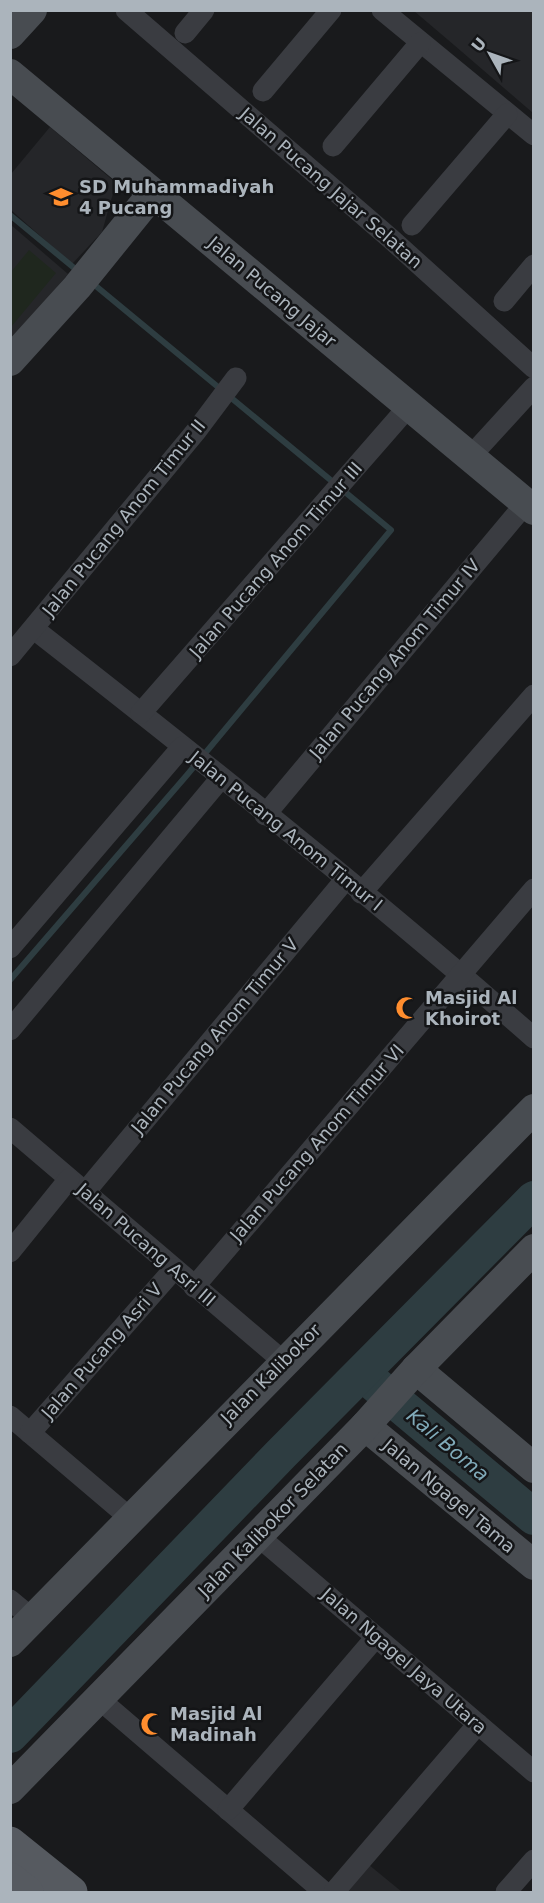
<svg xmlns="http://www.w3.org/2000/svg" width="544" height="1903" font-family="'DejaVu Sans',sans-serif">
<rect width="100%" height="100%" fill="#191a1c"/>
<!-- built -->
<g fill="#252629">
<polygon points="414,11 533,11 533,113 454,45"/>
<polygon points="50,127 116,183 102,232 72,264 11,210 11,174"/>
<polygon points="11,225 68,274 11,342"/>
<polygon points="363,1860 402,1892 336,1892"/>
</g>
<!-- garden -->
<polygon fill="#1f271e" points="29,250 56,273 11,327 11,272"/>
<g fill="none" stroke-linecap="round" stroke-linejoin="round">
<!-- stream -->
<g stroke="#2e3d41" stroke-width="6">
<polyline points="10,215 79,272"/>
<polyline points="10,980 187,775 391,530 91,282"/>
</g>
<!-- river -->
<g stroke="#2e3d41" stroke-width="36">
<polyline points="364,1375 534,1517"/>
<polyline points="10,1735 281,1454 534,1199"/>
</g>
<!-- street -->
<g stroke="#3a3c41" stroke-width="21">
<polyline points="126,10 391,239 534,368"/>
<polyline points="382,10 534,135"/>
<polyline points="185,33 204,10"/>
<polyline points="263,91 331,10"/>
<polyline points="333,146 420,43"/>
<polyline points="412,225 507,114"/>
<polyline points="504,301 534,265"/>
<polyline points="470,457 534,387"/>
<path d="M34,629C203,761 372,896 534,1038"/>
<polyline points="10,656 197,430 236,378"/>
<polyline points="141,713 409,406"/>
<polyline points="265,815 526,503"/>
<polyline points="361,893 534,695"/>
<polyline points="10,948 182,747"/>
<polyline points="10,1030 221,778"/>
<polyline points="10,1128 283,1361"/>
<polyline points="85,1192 345,880"/>
<polyline points="10,1252 69,1179"/>
<polyline points="194,1287 534,889"/>
<polyline points="10,1416 130,1518"/>
<polyline points="30,1433 174,1269"/>
<polyline points="258,1536 534,1772"/>
<polyline points="10,1600 33,1619"/>
<polyline points="99,1699 324,1892"/>
<polyline points="228,1810 376,1637"/>
<polyline points="334,1892 478,1724"/>
<polyline points="506,1892 534,1860"/>
</g>
<!-- secondary -->
<g stroke="#484c51" stroke-width="30">
<polyline points="10,34 32,10"/>
<polyline points="10,74 534,510"/>
<polyline points="10,361 77,287 153,193"/>
<polyline points="416,1369 534,1468"/>
<polyline points="365,1426 534,1565"/>
<polyline points="10,1642 534,1109"/>
<polyline points="10,1789 365,1426 416,1369 534,1249"/>
</g>
<!-- primary -->
<g stroke="#565a60" stroke-width="33">
<polyline points="10,1843 71,1892"/>
<polyline points="10,1879 27,1892"/>
</g>
</g>
<!-- icons -->
<defs>
<g id="school-bare" transform="scale(1.8)"><path d="M0-5L7-2L0 1L-7-2ZM-4 1L0 2.5L4 1V4Q0 6-4 4Z" fill="#ff8d2e" stroke="#141517" stroke-width="2.5" paint-order="stroke"/></g>
<g id="mosque-bare" transform="scale(1.8)"><path d="M3.5-4.9A6 6 0 1 0 3.5 4.9A5 5 0 1 1 3.5-4.9Z" fill="#ff8d2e" stroke="#141517" stroke-width="2.5" paint-order="stroke"/></g>
</defs>
<g fill-rule="evenodd">
<use href="#school-bare" x="61" y="197"/>
<use href="#mosque-bare" x="407" y="1008"/>
<use href="#mosque-bare" x="152" y="1724"/>
</g>
<g text-anchor="middle" stroke-width="5" stroke-linejoin="round" paint-order="stroke">
<!-- poi labels -->
<g font-size="18" font-weight="bold" fill="#abb4bc" stroke="#141517" text-anchor="start">
<text x="79" y="193">SD Muhammadiyah<tspan x="79" dy="21">4 Pucang</tspan></text>
<text x="425" y="1004">Masjid Al<tspan x="425" dy="21">Khoirot</tspan></text>
<text x="170" y="1720">Masjid Al<tspan x="170" dy="21">Madinah</tspan></text>
</g>
<!-- street labels -->
<g font-size="18" fill="#abb4bc" stroke="#141517">
<text transform="translate(331 188) rotate(41)" y="6">Jalan Pucang Jajar Selatan</text>
<text transform="translate(272 292) rotate(40)" y="6">Jalan Pucang Jajar</text>
<text transform="translate(124 518) rotate(-51)" y="6">Jalan Pucang Anom Timur II</text>
<text transform="translate(276 560) rotate(-49)" y="6">Jalan Pucang Anom Timur III</text>
<text transform="translate(395 659) rotate(-50)" y="6">Jalan Pucang Anom Timur IV</text>
<text transform="translate(286 831) rotate(39)" y="6">Jalan Pucang Anom Timur I</text>
<text transform="translate(215 1036) rotate(-50)" y="6">Jalan Pucang Anom Timur V</text>
<text transform="translate(317 1143) rotate(-49)" y="6">Jalan Pucang Anom Timur VI</text>
<text transform="translate(146 1245) rotate(41)" y="6">Jalan Pucang Asri III</text>
<text transform="translate(102 1351) rotate(-49)" y="6">Jalan Pucang Asri V</text>
<text transform="translate(271 1374) rotate(-45)" y="6">Jalan Kalibokor</text>
<text transform="translate(449 1496) rotate(40)" y="6">Jalan Ngagel Tama</text>
<text transform="translate(273 1520) rotate(-46)" y="6">Jalan Kalibokor Selatan</text>
<text transform="translate(404 1661) rotate(41)" y="6">Jalan Ngagel Jaya Utara</text>
</g>
<!-- water labels -->
<g font-size="20" font-style="italic" fill="#80aab9" stroke="#141517">
<text transform="translate(448 1445) rotate(40)" y="7">Kali Boma</text>
</g>
</g>
<!-- border -->
<rect width="544" height="1903" fill="none" stroke="#abb4bc" stroke-width="24"/>
<!-- north arrow -->
<g transform="translate(490 54) rotate(310)" stroke="#141517" stroke-width="4.5" paint-order="stroke">
<path d="M0-4.5L10 22L0 15L-10 22Z" fill="#abb4bc"/>
<text y="-9" font-size="16" font-weight="bold" text-anchor="middle" fill="#abb4bc">U</text>
</g>
</svg>
